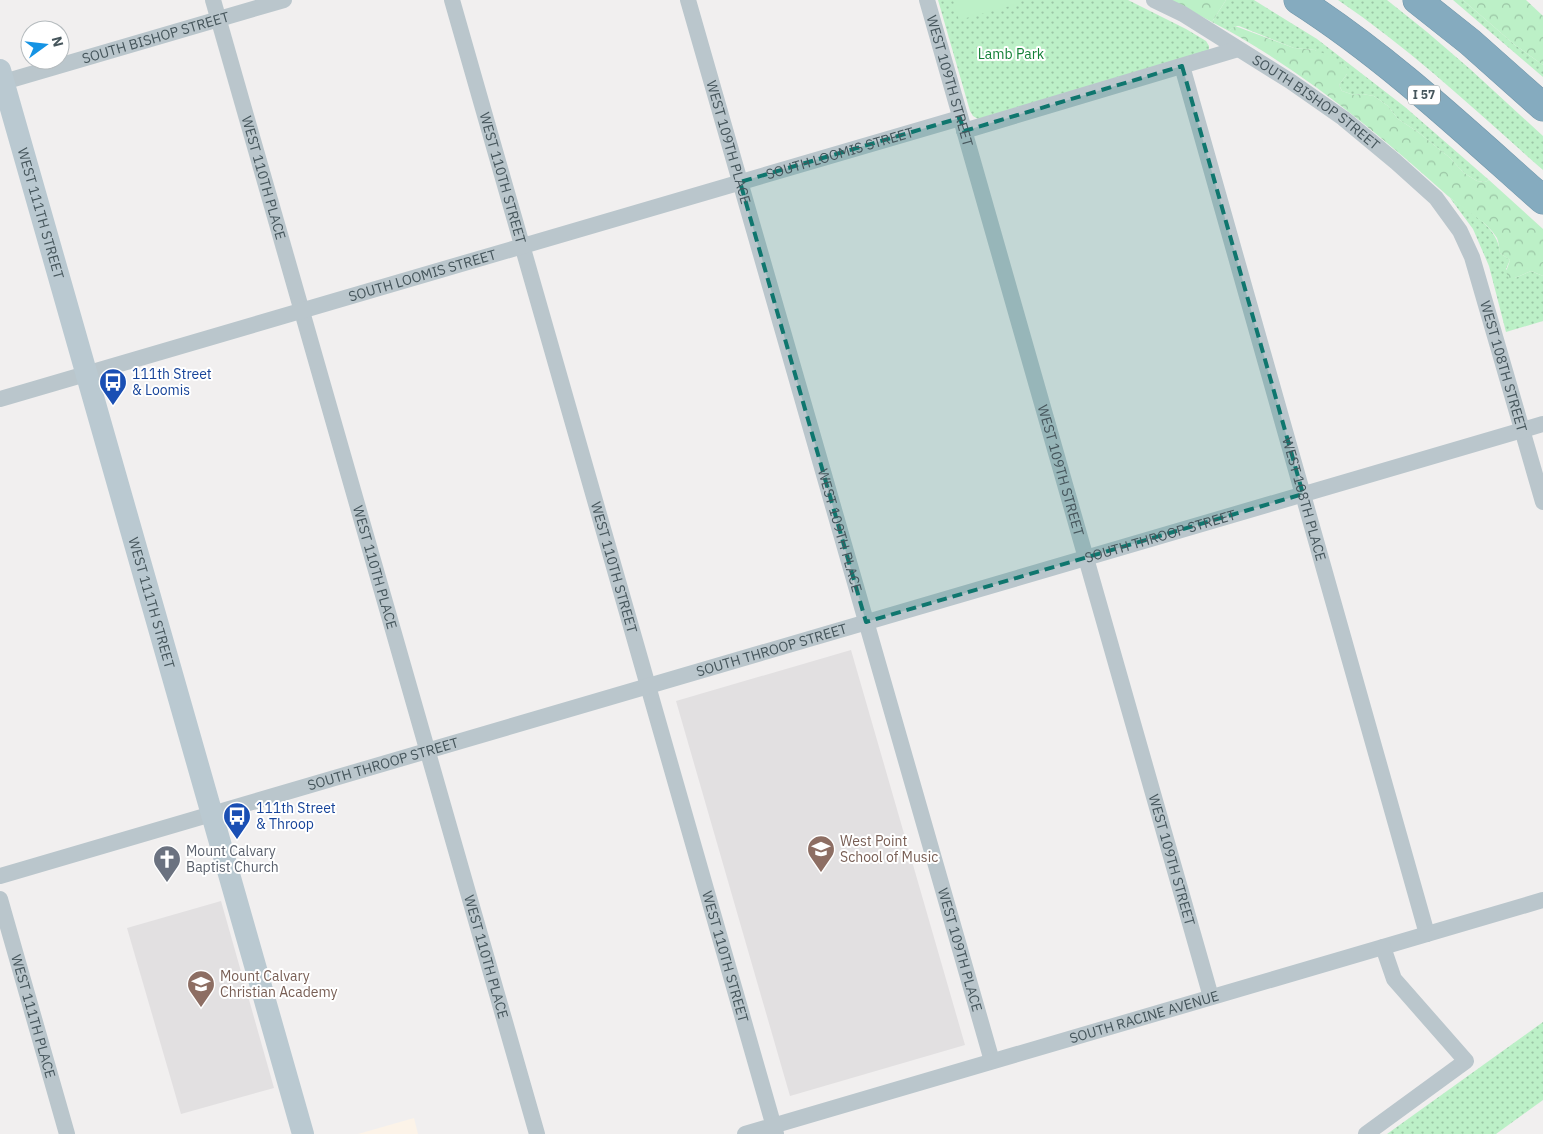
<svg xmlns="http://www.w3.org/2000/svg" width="1543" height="1134" font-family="'IBM Plex Sans',sans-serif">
<defs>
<pattern id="grass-dots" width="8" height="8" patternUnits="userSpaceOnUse" patternTransform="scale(1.25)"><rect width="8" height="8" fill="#bcf0c7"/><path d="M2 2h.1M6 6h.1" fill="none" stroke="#9bc5a5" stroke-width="1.8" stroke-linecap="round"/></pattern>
<pattern id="forest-crowns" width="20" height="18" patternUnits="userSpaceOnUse" patternTransform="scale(1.25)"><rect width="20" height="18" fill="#bcf0c7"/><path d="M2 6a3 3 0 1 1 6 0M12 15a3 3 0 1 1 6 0" fill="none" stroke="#9bc5a5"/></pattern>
</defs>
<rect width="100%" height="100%" fill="#f1efef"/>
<!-- commercial -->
<polygon fill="#fcf3e8" points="414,1118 418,1134 358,1134"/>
<!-- education -->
<g fill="#e2e0e1">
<polygon points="851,650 965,1045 790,1096 676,701"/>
<polygon points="221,901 274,1088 181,1114 127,928"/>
</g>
<!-- grass -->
<g fill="url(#grass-dots)">
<polygon points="938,0 1128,0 1186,29 1206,41 1209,46 1209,50 978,119 973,116 970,111"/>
<polygon points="1226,0 1254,0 1317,39 1405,107 1489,180 1485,182 1477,181 1464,173 1449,157 1418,132 1398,119 1388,106 1374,96 1362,94 1354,95 1342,91 1339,85 1347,74 1315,50 1294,48 1239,26 1235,26 1229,31 1212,22"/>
<path d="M1338,0H1387L1427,32L1470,69L1543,136V170C1476,111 1412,50 1338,0Z"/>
<polygon points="1453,0 1463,0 1515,45 1543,65 1543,77"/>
<path d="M1450,198C1469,211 1499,228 1500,253L1510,260L1506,269L1515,278L1531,271L1543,276V321L1506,332L1489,266L1473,229Z"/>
<polygon points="1543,1022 1543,1100 1496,1134 1387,1134"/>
</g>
<!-- forest -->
<g fill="url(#forest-crowns)">
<polygon points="1171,0 1226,0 1212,22"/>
<polygon points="1463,0 1526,0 1543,16 1543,65 1515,45"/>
<path d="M1235,26L1294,48L1315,50L1333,57L1348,68L1347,74L1339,85L1342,91L1354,95L1362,94L1374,96L1388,106L1398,119L1418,132L1449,157L1464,173L1477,181L1485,182L1489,180L1543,229V276L1531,271L1515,278H1509C1504,271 1508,268 1510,260L1500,253C1499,248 1499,243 1497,238C1486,220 1464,210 1448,196C1380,135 1309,76 1229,31Z"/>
</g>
<!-- pitch -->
<polygon fill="#bcf0c7" points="953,0 1016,0 1017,4 959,20"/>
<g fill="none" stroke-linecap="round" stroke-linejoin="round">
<!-- highway casing -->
<g stroke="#7096aa" stroke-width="29">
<g id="highway">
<path d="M1298,0C1387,57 1464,130 1543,200"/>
<polyline points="1417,0 1470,42 1543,107"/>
</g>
</g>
<!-- street -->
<g stroke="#bac6cc" stroke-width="16">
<path id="s1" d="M213,0L537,1134"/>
<path id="s2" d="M452,0L776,1134"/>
<path id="s3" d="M688,0L992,1061"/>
<path id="s4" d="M927,0L1211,997"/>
<path id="s5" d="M1154,0L1183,14L1290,81L1343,118L1396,162L1436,198L1460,231L1472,257L1543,502"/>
<path id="s6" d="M1182,66L1427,934"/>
<path id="s7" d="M0,83L284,0"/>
<polyline points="964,131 1238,49"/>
<path id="s8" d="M0,399L960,118"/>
<path id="s9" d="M0,876L1543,424"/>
<path id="s10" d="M0,899L67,1134"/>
<path id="s11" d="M745,1134L1543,900"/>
<polyline points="1366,1134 1466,1061 1394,979 1383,947"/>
</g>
<!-- secondary -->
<path stroke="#bac9d1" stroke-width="22" id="s12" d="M0,70L303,1134"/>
<!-- highway -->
<use href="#highway" stroke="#85abbf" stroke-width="28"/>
</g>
<!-- marked area -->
<path fill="#0f766e" fill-opacity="0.2" stroke="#0f766e" stroke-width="4" stroke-dasharray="10 6" stroke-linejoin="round" d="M1182,66L1303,494L866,622L740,182L960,118L964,131Z"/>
<!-- icons -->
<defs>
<g id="bus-pin" transform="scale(1.4375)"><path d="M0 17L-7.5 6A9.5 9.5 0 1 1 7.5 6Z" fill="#1a4fb4" stroke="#fff"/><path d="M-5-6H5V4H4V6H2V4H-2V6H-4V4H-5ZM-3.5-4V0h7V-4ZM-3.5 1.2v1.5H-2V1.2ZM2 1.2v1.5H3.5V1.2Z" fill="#fff"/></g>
<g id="school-pin" transform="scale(1.4375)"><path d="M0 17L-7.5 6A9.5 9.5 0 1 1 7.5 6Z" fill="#8d6e63" stroke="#fff"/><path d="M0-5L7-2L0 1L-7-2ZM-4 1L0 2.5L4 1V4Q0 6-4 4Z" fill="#fff"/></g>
<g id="church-pin" transform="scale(1.4375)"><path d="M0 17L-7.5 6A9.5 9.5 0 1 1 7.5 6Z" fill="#6b7280" stroke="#fff"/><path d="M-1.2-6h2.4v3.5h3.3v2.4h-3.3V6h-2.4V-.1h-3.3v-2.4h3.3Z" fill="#fff"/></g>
</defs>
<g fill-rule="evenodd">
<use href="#bus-pin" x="113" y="382"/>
<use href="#bus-pin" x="237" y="816"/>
<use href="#school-pin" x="821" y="849"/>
<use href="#church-pin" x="167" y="859"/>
<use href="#school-pin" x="201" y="984"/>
</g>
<g text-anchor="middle" stroke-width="4" stroke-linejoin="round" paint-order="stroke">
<!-- shield labels -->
<rect fill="#fff" stroke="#7e898d" stroke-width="1" x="1408" y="85.5" width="32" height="19" rx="4"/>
<g font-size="12" font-weight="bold" fill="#46565c">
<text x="1424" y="99">I 57</text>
</g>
<!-- street labels -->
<g font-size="14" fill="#46565c" stroke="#fff">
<text dy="5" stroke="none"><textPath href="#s7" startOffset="162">SOUTH BISHOP STREET</textPath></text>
<text dy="5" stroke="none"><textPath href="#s4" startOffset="84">WEST 109TH STREET</textPath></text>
<text dy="5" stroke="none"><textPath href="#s5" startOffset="192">SOUTH BISHOP STREET</textPath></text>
<text dy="5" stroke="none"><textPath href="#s3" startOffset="148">WEST 109TH PLACE</textPath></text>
<text dy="5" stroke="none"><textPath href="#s8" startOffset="875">SOUTH LOOMIS STREET</textPath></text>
<text dy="5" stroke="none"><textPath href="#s2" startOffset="185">WEST 110TH STREET</textPath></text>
<text dy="5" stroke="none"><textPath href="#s1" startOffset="185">WEST 110TH PLACE</textPath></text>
<text dy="5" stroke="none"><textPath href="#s12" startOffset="149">WEST 111TH STREET</textPath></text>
<text dy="5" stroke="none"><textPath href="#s8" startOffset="440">SOUTH LOOMIS STREET</textPath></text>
<text dy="5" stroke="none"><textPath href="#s5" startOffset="529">WEST 108TH STREET</textPath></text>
<text dy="5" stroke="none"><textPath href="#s4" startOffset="489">WEST 109TH STREET</textPath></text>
<text dy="5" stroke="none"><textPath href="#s6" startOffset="450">WEST 108TH PLACE</textPath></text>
<text dy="5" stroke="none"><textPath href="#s3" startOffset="552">WEST 109TH PLACE</textPath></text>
<text dy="5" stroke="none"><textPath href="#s9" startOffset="1209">SOUTH THROOP STREET</textPath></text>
<text dy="5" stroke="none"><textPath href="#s1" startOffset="590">WEST 110TH PLACE</textPath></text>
<text dy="5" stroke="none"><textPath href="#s2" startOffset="590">WEST 110TH STREET</textPath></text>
<text dy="5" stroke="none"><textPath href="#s12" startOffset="554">WEST 111TH STREET</textPath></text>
<text dy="5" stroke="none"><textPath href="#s9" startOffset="804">SOUTH THROOP STREET</textPath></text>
<text dy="5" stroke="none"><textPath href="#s9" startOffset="399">SOUTH THROOP STREET</textPath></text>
<text dy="5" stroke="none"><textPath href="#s4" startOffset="894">WEST 109TH STREET</textPath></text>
<text dy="5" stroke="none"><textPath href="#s3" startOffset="988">WEST 109TH PLACE</textPath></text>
<text dy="5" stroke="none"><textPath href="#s1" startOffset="995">WEST 110TH PLACE</textPath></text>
<text dy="5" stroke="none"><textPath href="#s2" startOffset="995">WEST 110TH STREET</textPath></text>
<text dy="5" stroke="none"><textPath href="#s10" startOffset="122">WEST 111TH PLACE</textPath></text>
<text dy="5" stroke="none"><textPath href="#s11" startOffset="416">SOUTH RACINE AVENUE</textPath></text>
</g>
<!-- park labels -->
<g font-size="14" fill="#158038" stroke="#fff">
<text x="1011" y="59">Lamb Park</text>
</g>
<!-- transit labels -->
<g font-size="14" fill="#164399" stroke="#fff" text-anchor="start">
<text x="132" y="379">111th Street<tspan x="132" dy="16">&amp; Loomis</tspan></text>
<text x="256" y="813">111th Street<tspan x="256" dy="16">&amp; Throop</tspan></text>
</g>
<!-- education labels -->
<g font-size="14" fill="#785e54" stroke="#fff" text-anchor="start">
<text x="840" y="846">West Point<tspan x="840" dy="16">School of Music</tspan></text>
<text x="220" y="981">Mount Calvary<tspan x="220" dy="16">Christian Academy</tspan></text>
</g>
<!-- worship labels -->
<g font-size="14" fill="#5b616d" stroke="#fff" text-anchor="start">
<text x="186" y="856">Mount Calvary<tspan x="186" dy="16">Baptist Church</tspan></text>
</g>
</g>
<!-- north arrow -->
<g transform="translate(45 45) rotate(75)"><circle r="24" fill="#ffffff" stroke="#b5bbbe"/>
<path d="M0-4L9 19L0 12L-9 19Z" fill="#1593e4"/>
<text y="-8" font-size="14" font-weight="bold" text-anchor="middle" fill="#46565c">N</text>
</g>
</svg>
